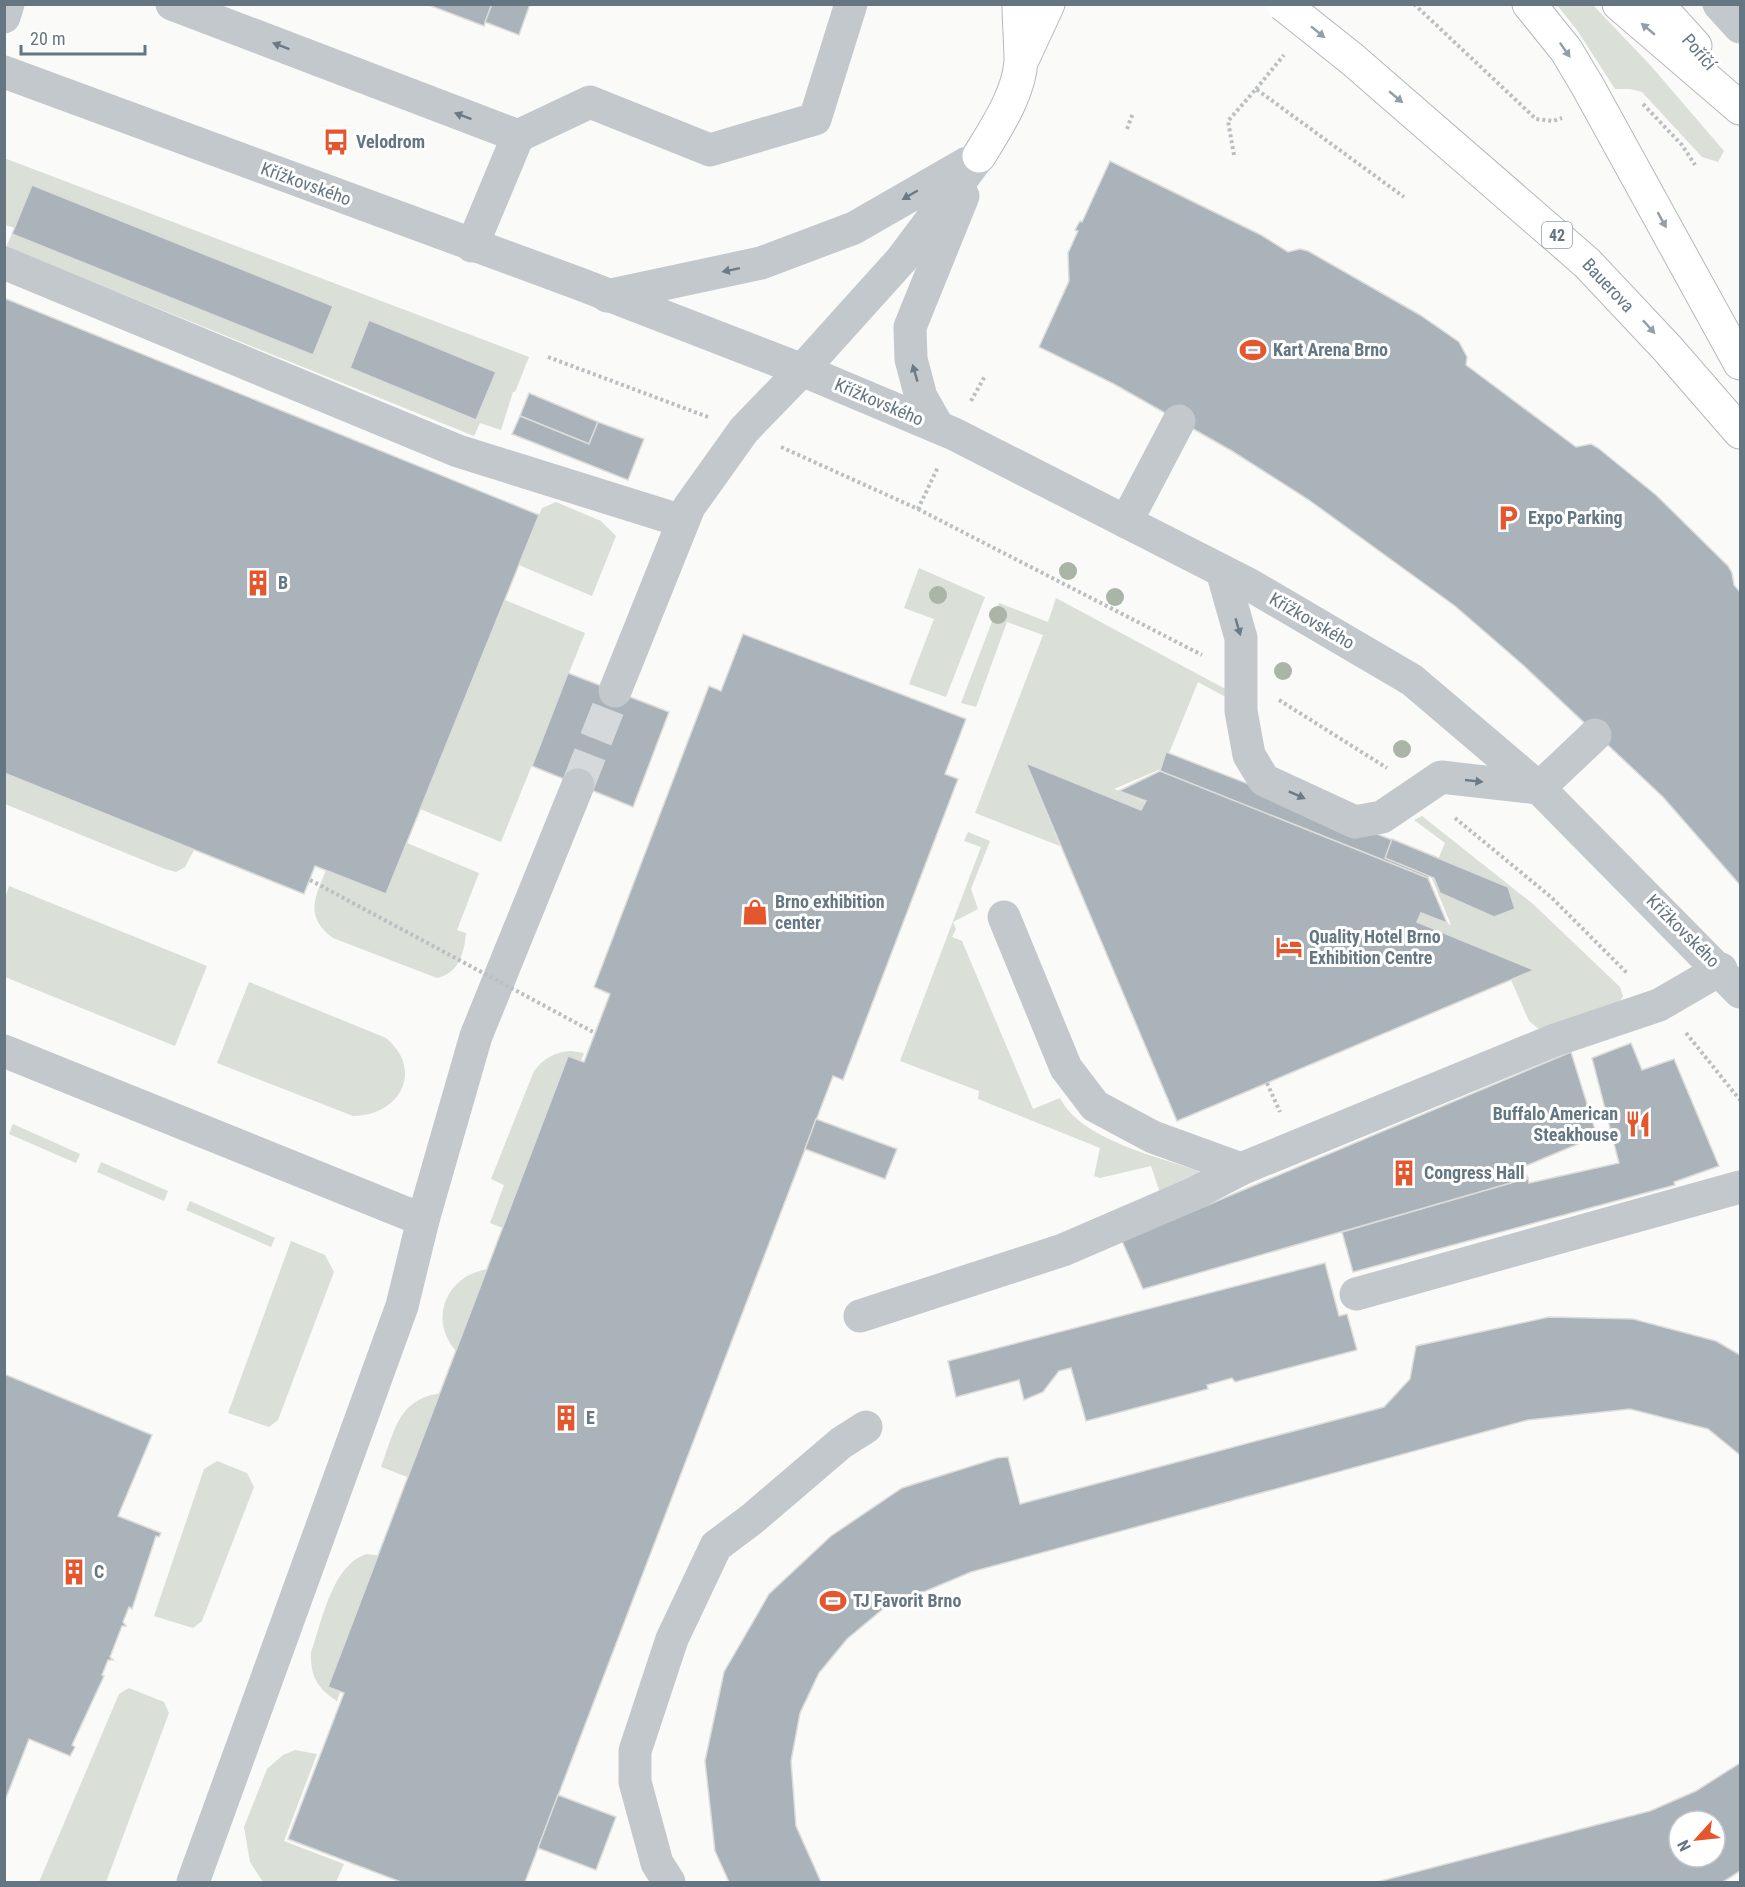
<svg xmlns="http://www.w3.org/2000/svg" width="1745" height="1887" font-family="'Roboto Condensed',sans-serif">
<rect width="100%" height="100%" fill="#fafaf8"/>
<!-- green -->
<g fill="#dadfd7" fill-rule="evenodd">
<polygon points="1557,5 1593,5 1651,66 1724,151 1718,162 1702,157 1642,92 1630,89 1615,89 1577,30"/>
<path d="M4,158L529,357L515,392H513L501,430L480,423L474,436L6,247L12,234L313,355L32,186L15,228L5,225ZM369,320L496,372L476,420L350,368Z"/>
<polygon points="556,502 601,521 616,536 592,596 519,565 542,508"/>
<polygon points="919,568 985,597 946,697 909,684 934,619 904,608"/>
<polygon points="1056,598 1231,692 1231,700 1198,682 1163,768 1114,789 1145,802 1141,810 1026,764 1060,846 975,813 1043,635 1007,622 976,707 961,703 999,603 1048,622"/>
<polygon points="505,600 585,633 501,842 420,809"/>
<polygon points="4,773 194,850 185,867 176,872 165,869 5,804"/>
<polygon points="1422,816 1533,904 1620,987 1623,996 1619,1004 1540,1030 1529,1021 1511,980 1533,969 1417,922 1421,913 1451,925 1431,876 1445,843 1414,820"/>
<path d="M968,832L990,841L971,889L978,909L953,922L956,929L952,937L962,941L1033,1109L1060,1098C1081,1140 1157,1156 1198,1171L1200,1175L1160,1193L1151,1166L1100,1178L1094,1176L1100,1148L978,1099L979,1091L900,1061L981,847L964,841Z"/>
<path d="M407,843L479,873L457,930L466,933C464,954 459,973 437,978L333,938C304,916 315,898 326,870L386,894Z"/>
<polygon points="9,886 207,966 175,1046 5,977 5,898"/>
<path d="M249,982L386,1038C425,1071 399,1116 353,1116L217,1063Z"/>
<path d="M571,1051L584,1053L581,1061L571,1058L505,1229L490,1223L504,1185L491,1179L534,1071C544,1058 555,1052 571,1051Z"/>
<polygon points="13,1124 80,1154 76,1163 9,1134"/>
<polygon points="101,1162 168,1191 164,1201 97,1172"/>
<polygon points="190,1201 275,1238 271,1247 186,1210"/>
<polygon points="291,1241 325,1255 334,1272 278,1420 269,1427 228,1413"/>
<path d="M490,1269L458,1353C426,1321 447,1273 490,1269Z"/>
<path d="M443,1393L410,1478L381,1467C395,1430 398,1398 443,1393Z"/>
<polygon points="217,1461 247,1473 254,1487 202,1621 193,1628 154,1616 204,1469"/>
<path d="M367,1554L381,1556L330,1688L340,1692L337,1701C318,1689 310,1676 311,1653C322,1622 332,1564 367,1554Z"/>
<polygon points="129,1688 164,1702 169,1713 106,1882 39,1882 119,1694"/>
<polygon points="295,1750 317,1754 284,1841 344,1864 336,1882 263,1882 250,1862 244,1827 267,1769 283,1755"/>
</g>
<!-- building -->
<g fill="#aab3b9" stroke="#dcdcda" stroke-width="1.5" fill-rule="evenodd">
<polygon points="426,4 492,4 484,26"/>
<polygon points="492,4 530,4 519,35 485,22"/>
<polygon points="1110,161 1261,235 1288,252 1300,249 1308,251 1420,315 1459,342 1467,357 1466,365 1576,447 1591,444 1598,448 1656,495 1728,566 1732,573 1734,585 1740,592 1740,885 1663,797 1523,665 1455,606 1309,500 1232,451 1114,384 1039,347 1069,281 1068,253 1078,231 1075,230 1080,221 1082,222"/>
<polygon points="32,185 333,306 313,355 12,234"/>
<polygon points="4,298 539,515 386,894 315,866 304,894 4,773"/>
<polygon points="369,320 496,372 476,420 350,368"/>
<polygon points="529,393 598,422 589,444 520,416"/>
<polygon points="520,416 589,444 598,422 644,439 628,480 512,434"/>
<polygon points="743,634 966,719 945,774 958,779 843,1080 833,1076 525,1882 401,1882 288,1839 344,1693 328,1687 568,1056 584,1062 610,994 594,987 709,686 721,691"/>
<polygon points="568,673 669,712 633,807 532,766"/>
<polygon points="1166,752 1436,857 1428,878 1160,771"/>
<polygon points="1026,763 1141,810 1146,801 1119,791 1160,771 1428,878 1447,923 1421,913 1417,922 1534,970 1177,1121"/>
<polygon points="1392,839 1508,887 1515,909 1494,917 1440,893 1434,878 1385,858"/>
<polygon points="1631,1043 1642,1070 1674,1059 1719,1166 1674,1182 1675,1185 1353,1272 1342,1232 1528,1178 1529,1183 1619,1163 1592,1058"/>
<polygon points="1571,1052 1597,1136 1523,1167 1528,1178 1143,1289 1122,1241"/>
<polygon points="816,1119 897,1149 885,1179 805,1149"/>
<polygon points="1325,1263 1339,1316 1347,1314 1357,1350 1235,1382 1232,1378 1207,1385 1208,1389 1086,1421 1071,1368 1059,1371 1043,1392 1024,1400 1019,1380 956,1397 948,1361"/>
<polygon points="1549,1317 1633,1319 1716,1341 1740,1355 1740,1455 1708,1429 1630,1409 1528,1420 971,1572 883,1609 847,1639 819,1673 800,1713 791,1761 796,1826 821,1882 729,1882 715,1851 705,1761 724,1672 769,1594 831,1536 902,1488 997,1458 1008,1457 1020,1504 1384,1407 1410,1379 1416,1346"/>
<polygon points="4,1374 152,1435 118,1516 161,1533 159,1537 156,1536 132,1609 129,1607 123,1622 126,1626 122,1626 110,1657 113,1660 108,1660 102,1675 104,1676 72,1745 75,1747 70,1756 29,1739 4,1803"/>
<path d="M1740,1763V1871L1723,1882H1377L1650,1811L1696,1791ZM1679,1821H1715V1857H1679Z"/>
<polygon points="558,1795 616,1817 596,1870 538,1848"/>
</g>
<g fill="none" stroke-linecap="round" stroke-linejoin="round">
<!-- minor-tunnel -->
<polyline stroke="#d5d9db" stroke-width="33" stroke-dasharray="33 16" stroke-linecap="butt" points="578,785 615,691"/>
<!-- highway casing -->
<g stroke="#b4b9bd" stroke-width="35">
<g id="highway">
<polyline points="1529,4 1566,50 1587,85 1740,363"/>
<polyline points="1619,4 1740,108"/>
<polyline points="1657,4 1695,46"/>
<polyline points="1023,58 1048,4"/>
<path id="s1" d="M1352,59L1587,263L1667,348L1740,432"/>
<path d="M979,156C996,128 1019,94 1021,61C1021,42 1019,23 1019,4"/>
</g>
</g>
<!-- path -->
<g stroke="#bbbfc2" stroke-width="4" stroke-dasharray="3 3" stroke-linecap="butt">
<polyline points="1414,4 1536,119 1553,121 1562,118"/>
<polyline points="1256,89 1284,55"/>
<polyline points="1643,104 1682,145 1695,165"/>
<polyline points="1127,129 1133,113"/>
<polyline points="1234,155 1228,121 1256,89 1404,197"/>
<polyline points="548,357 708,417"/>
<polyline points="971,401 985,376"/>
<polyline points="781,447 918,509 938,467"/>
<polyline points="918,509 1202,655"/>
<polyline points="1279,700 1387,768"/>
<polyline points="1455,818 1551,897 1628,974"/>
<polyline points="1686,1033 1740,1100"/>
<polyline points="1267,1083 1280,1112"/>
</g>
<!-- minor -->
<g stroke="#c3c8cc" stroke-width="33">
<polyline points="172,4 518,136 590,102 710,150 815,119 851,4"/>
<polyline points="1719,4 1740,27"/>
<polyline points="4,17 8,4"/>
<polyline points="4,72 580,284 802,370 954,434 1250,585 1412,680 1539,788 1740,992"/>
<polyline points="472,246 518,136"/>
<polyline points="4,263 458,451 682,521"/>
<polyline points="607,296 761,263 854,228 967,163"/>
<polyline points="938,427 921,397 911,359 910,327 963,196"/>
<polyline points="1126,522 1179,421"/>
<polyline points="1222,571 1241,638 1241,711 1249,755 1264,780 1355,822 1382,817 1441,777 1539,788"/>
<polyline points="615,691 689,507 744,430 802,370 902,259 979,156"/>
<polyline points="1539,788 1595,735"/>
<polyline points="1004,917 1066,1068 1095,1106 1153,1137 1241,1169"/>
<polyline points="4,1051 423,1220"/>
<polyline points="1356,1294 1740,1187"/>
<polyline points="860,1316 1063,1250 1193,1194 1241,1169 1555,1040 1659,1005 1721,969"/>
<polyline points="193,1882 402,1306 423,1220 476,1036 578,785"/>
<polyline points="669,1882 657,1863 635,1782 635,1751 672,1639 716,1546 752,1519 841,1443 866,1427"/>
</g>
<!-- highway -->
<use href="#highway" stroke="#fff" stroke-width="33"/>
<!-- highway-bridge casing -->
<g stroke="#b4b9bd" stroke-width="35" stroke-linecap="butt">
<polyline id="highway-bridge" points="1283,4 1352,59"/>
</g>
<!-- path-bridge -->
<polyline stroke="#bbbfc2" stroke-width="4" stroke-dasharray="3 3" stroke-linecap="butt" points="310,880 595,1033"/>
<!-- highway-bridge -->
<use href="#highway-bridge" stroke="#fff" stroke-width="33"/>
</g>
<!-- trees -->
<g fill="#aab4a7">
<circle cx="1068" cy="571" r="9"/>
<circle cx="938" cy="595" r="9"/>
<circle cx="1115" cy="597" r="9"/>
<circle cx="998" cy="615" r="9"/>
<circle cx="1283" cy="671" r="9"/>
<circle cx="1402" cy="749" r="9"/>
</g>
<!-- one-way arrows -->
<defs><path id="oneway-solid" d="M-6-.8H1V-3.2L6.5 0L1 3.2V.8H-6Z" transform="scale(1.5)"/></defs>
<g fill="#939fa8">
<use href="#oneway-solid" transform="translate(1648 29) rotate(-140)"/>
<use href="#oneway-solid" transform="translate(1318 32) rotate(39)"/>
<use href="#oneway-solid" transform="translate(1565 50) rotate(55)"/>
<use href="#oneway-solid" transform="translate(1396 97) rotate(40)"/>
<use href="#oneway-solid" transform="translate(1662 220) rotate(61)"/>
<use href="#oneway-solid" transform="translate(1649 327) rotate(48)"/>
</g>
<g fill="#6a7a87">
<use href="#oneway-solid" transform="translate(281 46) rotate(-159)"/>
<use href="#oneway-solid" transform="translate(463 116) rotate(-159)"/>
<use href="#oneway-solid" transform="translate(910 195) rotate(150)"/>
<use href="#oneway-solid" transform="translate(731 270) rotate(168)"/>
<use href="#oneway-solid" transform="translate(915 373) rotate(-106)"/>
<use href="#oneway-solid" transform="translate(1238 627) rotate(74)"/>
<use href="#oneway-solid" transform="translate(1474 781) rotate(6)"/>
<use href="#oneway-solid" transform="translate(1297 795) rotate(24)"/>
</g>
<!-- icons -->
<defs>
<g id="bus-bare" transform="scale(2.07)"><path d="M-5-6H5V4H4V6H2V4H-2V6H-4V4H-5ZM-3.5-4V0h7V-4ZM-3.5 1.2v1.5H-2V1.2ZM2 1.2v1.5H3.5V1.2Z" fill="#e4572e" stroke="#fff" stroke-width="2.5" paint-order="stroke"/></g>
<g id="stadium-bare" transform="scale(2.07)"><path d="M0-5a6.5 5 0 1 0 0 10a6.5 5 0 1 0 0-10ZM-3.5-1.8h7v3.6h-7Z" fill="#e4572e" stroke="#fff" stroke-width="2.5" paint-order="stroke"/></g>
<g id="parking-bare" transform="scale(2.07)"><path d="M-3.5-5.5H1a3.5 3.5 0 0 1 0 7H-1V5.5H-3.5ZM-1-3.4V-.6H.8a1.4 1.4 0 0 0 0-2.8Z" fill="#e4572e" stroke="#fff" stroke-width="2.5" paint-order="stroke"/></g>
<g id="building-bare" transform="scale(2.07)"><path d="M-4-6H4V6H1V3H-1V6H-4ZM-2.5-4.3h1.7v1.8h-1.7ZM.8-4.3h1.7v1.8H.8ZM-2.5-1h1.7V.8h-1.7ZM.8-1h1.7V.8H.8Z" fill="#e4572e" stroke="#fff" stroke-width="2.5" paint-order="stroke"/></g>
<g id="shop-bare" transform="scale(2.07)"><path d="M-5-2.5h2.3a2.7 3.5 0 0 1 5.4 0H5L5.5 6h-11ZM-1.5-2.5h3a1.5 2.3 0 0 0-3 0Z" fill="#e4572e" stroke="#fff" stroke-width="2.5" paint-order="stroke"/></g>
<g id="hotel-bare" transform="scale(2.07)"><path d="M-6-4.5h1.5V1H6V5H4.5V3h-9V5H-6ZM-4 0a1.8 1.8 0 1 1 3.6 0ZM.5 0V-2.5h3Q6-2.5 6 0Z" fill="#e4572e" stroke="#fff" stroke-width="2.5" paint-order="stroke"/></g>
<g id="restaurant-bare" transform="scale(2.07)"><path d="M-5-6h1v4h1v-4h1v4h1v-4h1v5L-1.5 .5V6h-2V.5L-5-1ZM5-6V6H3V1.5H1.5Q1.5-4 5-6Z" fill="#e4572e" stroke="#fff" stroke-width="2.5" paint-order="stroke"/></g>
</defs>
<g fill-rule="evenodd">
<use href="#bus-bare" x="336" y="142"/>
<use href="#stadium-bare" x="1253" y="350"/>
<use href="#parking-bare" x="1508" y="518"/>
<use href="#building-bare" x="258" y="583"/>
<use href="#shop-bare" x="755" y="912"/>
<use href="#hotel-bare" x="1289" y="947"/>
<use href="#restaurant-bare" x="1638" y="1124"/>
<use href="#building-bare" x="1404" y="1173"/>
<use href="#building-bare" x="566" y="1418"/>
<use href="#building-bare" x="74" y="1572"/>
<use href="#stadium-bare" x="833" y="1601"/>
</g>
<g text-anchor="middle" stroke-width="6" stroke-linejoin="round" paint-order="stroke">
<!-- shield labels -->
<rect fill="#fff" stroke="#939fa8" stroke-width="1.5" x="1542" y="222" width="30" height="26" rx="4.5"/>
<g font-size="16" font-weight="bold" fill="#657683">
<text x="1557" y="241">42</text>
</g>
<!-- street labels -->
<g font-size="18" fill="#657683" stroke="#fff">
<text transform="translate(1699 52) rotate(49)" y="6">Poříčí</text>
<text transform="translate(306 184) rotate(20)" y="6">Křížkovského</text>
<text dy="6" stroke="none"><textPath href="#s1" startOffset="342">Bauerova</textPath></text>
<text transform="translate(879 402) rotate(23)" y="6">Křížkovského</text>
<text transform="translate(1312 621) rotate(30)" y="6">Křížkovského</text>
<text transform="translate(1683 931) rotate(45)" y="6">Křížkovského</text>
</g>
<!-- poi labels -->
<g font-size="18" font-weight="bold" fill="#657683" stroke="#fff" text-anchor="start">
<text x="356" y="148">Velodrom</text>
<text x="1273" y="356">Kart Arena Brno</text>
<text x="1528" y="524">Expo Parking</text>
<text x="278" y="589">B</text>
<text x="775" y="908">Brno exhibition<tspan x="775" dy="21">center</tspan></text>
<text x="1309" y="943">Quality Hotel Brno<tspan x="1309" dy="21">Exhibition Centre</tspan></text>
<text x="1618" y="1120" text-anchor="end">Buffalo American<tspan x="1618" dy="21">Steakhouse</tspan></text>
<text x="1424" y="1179">Congress Hall</text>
<text x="586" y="1424">E</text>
<text x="94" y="1578">C</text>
<text x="853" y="1607">TJ Favorit Brno</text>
</g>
</g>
<!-- border -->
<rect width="1745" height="1887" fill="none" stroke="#657683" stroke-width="12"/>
<!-- north arrow -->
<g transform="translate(1697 1839) rotate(243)"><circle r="28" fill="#ffffff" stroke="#c1c8cd" stroke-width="1.5"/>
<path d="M0-4.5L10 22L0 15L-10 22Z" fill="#e4572e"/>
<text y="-9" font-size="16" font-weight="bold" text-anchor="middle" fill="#657683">N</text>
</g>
<!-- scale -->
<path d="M21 45v9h124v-9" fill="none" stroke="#657683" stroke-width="3"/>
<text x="30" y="45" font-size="18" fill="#657683" stroke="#ffffff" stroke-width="4.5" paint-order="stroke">20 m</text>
</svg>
